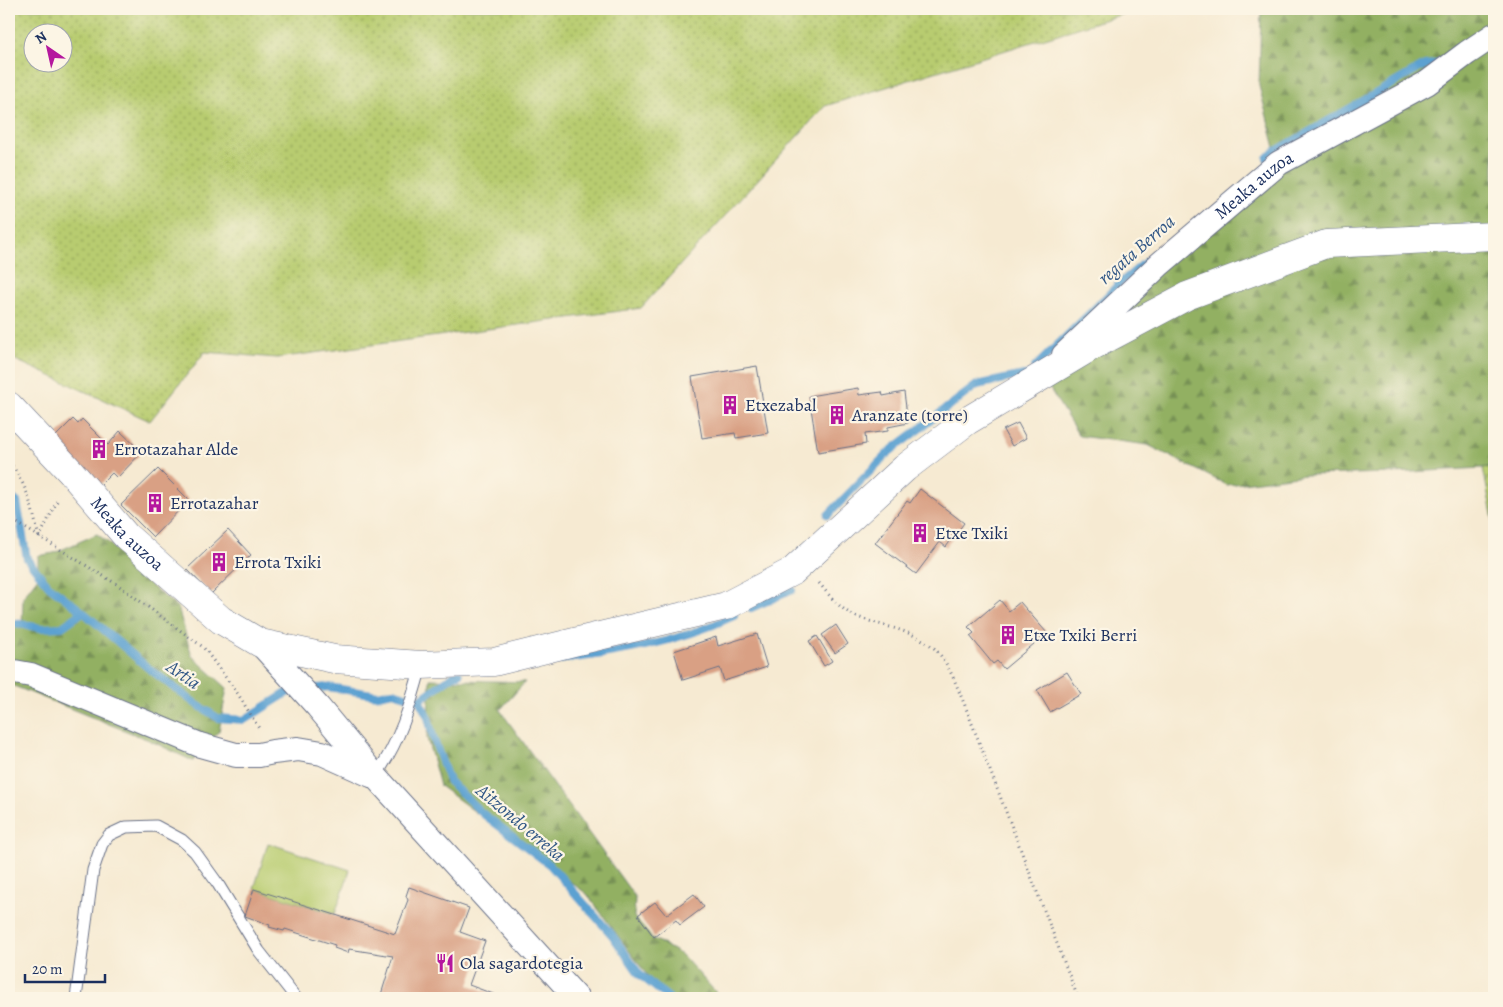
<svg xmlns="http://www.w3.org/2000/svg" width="1503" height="1007" font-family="Alegreya,serif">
<defs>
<pattern id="grass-dots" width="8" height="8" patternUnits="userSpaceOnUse" patternTransform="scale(1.25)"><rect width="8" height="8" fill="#b8cc6f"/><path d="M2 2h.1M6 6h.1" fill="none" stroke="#95a65e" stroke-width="1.8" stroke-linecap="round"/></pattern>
<pattern id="forest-firs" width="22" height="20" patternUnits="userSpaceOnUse" patternTransform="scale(1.25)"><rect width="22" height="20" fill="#92b062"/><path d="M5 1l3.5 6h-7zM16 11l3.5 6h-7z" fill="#769054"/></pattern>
</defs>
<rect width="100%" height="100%" fill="#fcf5e5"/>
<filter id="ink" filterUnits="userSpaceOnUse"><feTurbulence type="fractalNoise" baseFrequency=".02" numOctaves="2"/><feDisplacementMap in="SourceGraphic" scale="10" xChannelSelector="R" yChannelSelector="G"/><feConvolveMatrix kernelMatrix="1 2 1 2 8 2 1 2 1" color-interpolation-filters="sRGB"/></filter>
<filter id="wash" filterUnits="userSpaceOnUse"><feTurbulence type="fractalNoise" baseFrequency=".0096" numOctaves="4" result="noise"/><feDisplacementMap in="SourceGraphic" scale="20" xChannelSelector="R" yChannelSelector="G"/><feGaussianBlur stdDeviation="1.12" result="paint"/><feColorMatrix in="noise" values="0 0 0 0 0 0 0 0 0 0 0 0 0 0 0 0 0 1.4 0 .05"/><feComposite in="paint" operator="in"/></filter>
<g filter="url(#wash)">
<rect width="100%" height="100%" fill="#f6ead2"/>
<!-- grass -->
<g fill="url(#grass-dots)" stroke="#6a7e66" fill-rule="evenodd">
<path d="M9,9H1139L825,106L641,308L277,358L205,352L150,421L9,357ZM32,32H62V62H32Z"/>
<polygon points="1494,466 1494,525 1483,468"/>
</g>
<!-- forest -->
<g fill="url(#forest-firs)" stroke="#567060">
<polygon points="1261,9 1494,9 1494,466 1482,468 1394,473 1305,475 1227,485 1148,445 1079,436 1042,376 1279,163 1259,86"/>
<polygon points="97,534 109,543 142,578 178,608 192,656 227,688 219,731 193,761 149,740 9,684 9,625 22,628 23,597 38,577 38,556 54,553"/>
<polygon points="430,679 525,682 500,710 635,897 634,917 652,938 682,955 721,998 664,998 587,894 440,786 427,738"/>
</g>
<!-- green -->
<polygon fill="#b8cc6f" stroke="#6a7e66" points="268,843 350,870 335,914 254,889"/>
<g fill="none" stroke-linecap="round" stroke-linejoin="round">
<!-- stream -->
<g stroke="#5ba1d1" stroke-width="8">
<polyline points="1267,158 1276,151 1425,65 1442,63"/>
<polyline points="1035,367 1120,283 1148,260"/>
<polyline points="9,496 17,502 27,559 49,586 83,612 147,667 196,704 218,718 244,720 290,691 297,690"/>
<polyline points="828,515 889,452 977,385 1024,375"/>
<polyline points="751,608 792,590"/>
<polyline points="9,622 41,628 62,627 83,612"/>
<path d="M549,661C613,654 675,644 734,616"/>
<polyline points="308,689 328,687 378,695 393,692 419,700"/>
<polyline points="419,700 428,717 433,737 449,781 482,813 550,865 612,935 640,975 669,998"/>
<polyline points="419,700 454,675 459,674"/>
</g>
</g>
<g id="blocks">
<!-- building -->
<g fill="#d9a084">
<polygon points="757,366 768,433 736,438 735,433 702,438 692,377"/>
<polygon points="858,388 859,395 882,392 883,396 904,392 908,423 888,427 888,431 865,434 866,444 818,452 809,396"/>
<polygon points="73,419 78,424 82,419 108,445 120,431 142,452 117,478 112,473 99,486 52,440"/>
<polygon points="1018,423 1026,438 1012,446 1003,430"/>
<polygon points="158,469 189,500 153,537 121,505"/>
<polygon points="920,489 964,523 946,547 940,542 916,574 875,543 907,501 910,503"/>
<polygon points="228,530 251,555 211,594 187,569"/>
<polygon points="1000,600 1009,611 1020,602 1047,633 1004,669 997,661 993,664 970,636 974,633 968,627"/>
<polygon points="836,625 848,644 835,653 822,635"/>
<polygon points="757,634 767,667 724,681 720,668 683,680 674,651 716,637 718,646"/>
<polygon points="817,636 832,661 824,666 809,641"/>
<polygon points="1067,672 1081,694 1050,712 1037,690"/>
<polygon points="409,887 469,908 460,932 485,941 469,985 504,998 380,998 393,956 349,949 348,953 334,948 335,945 285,929 284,931 269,927 270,925 245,916 254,889 395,934 408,900 406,896"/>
<polygon points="694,894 704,907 680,925 676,920 654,937 638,915 655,902 666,915"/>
</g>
</g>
</g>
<g filter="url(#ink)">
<use href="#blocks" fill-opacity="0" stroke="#687087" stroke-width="1"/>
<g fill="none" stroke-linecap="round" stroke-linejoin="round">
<!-- service casing -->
<g stroke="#687087" stroke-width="13">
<g id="service">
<path d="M375,776C399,744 411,704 421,666"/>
<polyline points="76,998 93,870 102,844 109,835 126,827 156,826 182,840 195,852 218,884 259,951 296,998"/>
</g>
</g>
<!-- minor casing -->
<g stroke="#687087" stroke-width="26">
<g id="minor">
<path id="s1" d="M1064,355L1160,264L1279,163L1427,83L1467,53L1494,35"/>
<polyline points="260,643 318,707 375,776 577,998"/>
<polyline points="9,671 31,675 200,745 236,755 259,755 273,752 298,749 322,753 371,775"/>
</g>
</g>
<!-- tertiary casing -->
<g stroke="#687087" stroke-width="29">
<g id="tertiary">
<path id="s2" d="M9,406L71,472L126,536L221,620L260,643L334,659L421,665L494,662L574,642L726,606L793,571L905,468L967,421L1089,348L1187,296L1326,244L1494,236"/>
</g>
</g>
<!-- path -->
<g stroke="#687087" stroke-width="3" stroke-dasharray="1 4" stroke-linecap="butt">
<path d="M9,462C27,483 33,511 39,538"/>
<polyline points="9,518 118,585 203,647 238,694 260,730"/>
<polyline points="39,538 58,499"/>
<path d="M819,583C829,595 839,608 853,615C880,627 912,628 935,649C949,663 956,685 964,703L1078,998"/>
</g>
<!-- service -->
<use href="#service" stroke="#fff" stroke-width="11"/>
<!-- minor -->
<use href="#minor" stroke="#fff" stroke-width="24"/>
<!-- tertiary -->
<use href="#tertiary" stroke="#fff" stroke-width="28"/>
</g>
</g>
<!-- icons -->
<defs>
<g id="building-bare" transform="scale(1.5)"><path d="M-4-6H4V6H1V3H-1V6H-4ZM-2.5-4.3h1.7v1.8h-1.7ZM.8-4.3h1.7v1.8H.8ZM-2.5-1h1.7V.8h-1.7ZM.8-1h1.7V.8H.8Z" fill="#b5179e" stroke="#fcf5e5" stroke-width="2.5" paint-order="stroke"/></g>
<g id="restaurant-bare" transform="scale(1.5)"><path d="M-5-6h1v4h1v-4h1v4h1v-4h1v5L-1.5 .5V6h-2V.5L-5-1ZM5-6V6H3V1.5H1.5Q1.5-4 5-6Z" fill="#b5179e" stroke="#fcf5e5" stroke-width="2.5" paint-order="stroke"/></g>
</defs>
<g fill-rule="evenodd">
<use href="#building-bare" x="730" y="405"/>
<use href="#building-bare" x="837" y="415"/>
<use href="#building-bare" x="99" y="449"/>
<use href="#building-bare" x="155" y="503"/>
<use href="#building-bare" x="920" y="533"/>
<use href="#building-bare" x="219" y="562"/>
<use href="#building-bare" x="1008" y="635"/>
<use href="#restaurant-bare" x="445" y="963"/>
</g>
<g text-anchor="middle" stroke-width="4.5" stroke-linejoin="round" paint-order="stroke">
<!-- street labels -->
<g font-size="18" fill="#1b2f5e" stroke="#fcf5e5">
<text dy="6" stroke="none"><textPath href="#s1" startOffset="255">Meaka auzoa</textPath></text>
<text dy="6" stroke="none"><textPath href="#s2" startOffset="174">Meaka auzoa</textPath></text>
</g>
<!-- poi labels -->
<g font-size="18" fill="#1b2f5e" stroke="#fcf5e5" text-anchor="start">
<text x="745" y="411">Etxezabal</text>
<text x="852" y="421">Aranzate (torre)</text>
<text x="114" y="455">Errotazahar Alde</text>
<text x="170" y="509">Errotazahar</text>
<text x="935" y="539">Etxe Txiki</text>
<text x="234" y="568">Errota Txiki</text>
<text x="1023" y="641">Etxe Txiki Berri</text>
<text x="460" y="969">Ola sagardotegia</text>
</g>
<!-- water labels -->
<g font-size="19" font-style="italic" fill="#315786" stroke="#fcf5e5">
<text transform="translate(1136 249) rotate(-41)" y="7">regata Berroa</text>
<text transform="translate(184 674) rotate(35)" y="7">Artia</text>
<text transform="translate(521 822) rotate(40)" y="7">Aitzondo erreka</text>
</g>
</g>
<!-- margin -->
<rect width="1503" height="1007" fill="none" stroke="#fcf5e5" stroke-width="30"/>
<!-- north arrow -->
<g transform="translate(48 48) rotate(326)"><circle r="24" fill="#fcf5e5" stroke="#a2a6af"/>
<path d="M0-4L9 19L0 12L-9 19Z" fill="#b5179e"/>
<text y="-8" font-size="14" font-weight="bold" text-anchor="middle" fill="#1b2f5e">N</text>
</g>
<!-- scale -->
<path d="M25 974v8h80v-8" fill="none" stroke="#1b2f5e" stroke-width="2.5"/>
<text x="32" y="974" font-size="15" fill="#1b2f5e" stroke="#fcf5e5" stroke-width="4" paint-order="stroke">20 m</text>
</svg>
